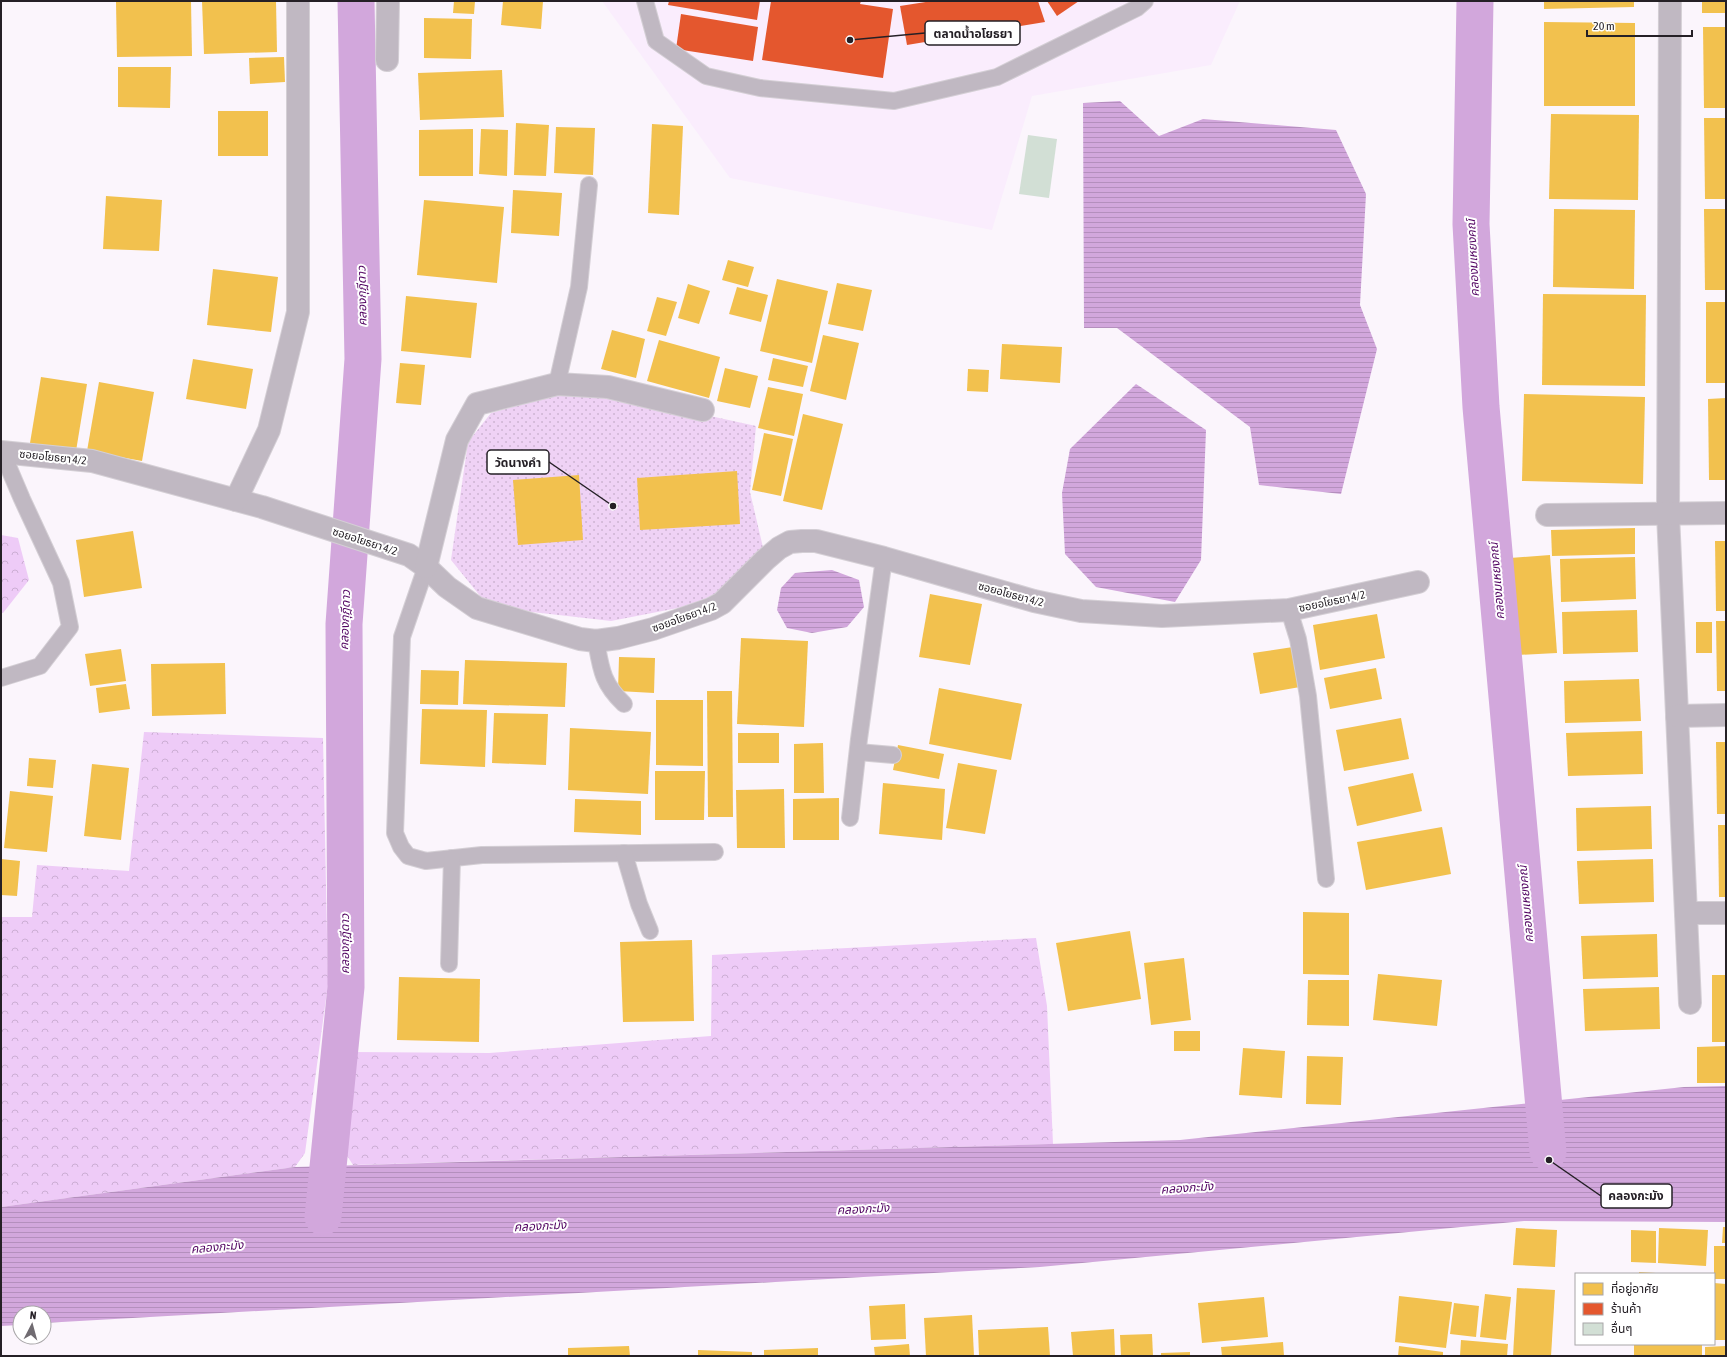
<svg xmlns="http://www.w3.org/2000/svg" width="1727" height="1357" font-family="'Asap Condensed','Noto Sans Thai',sans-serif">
<defs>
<pattern id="grass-dots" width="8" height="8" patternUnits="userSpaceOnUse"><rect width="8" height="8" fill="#efd2f5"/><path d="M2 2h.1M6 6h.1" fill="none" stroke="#cdb4d2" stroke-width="1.8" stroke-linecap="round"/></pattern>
<pattern id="forest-crowns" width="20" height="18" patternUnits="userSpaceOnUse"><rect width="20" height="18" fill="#eecbf7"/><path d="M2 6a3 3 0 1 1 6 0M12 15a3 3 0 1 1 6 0" fill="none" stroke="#ccaed4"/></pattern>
<pattern id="water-rules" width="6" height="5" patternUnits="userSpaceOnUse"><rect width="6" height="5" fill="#d2a7dc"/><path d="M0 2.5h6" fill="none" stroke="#b48fbd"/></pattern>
</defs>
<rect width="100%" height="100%" fill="#fbf5fc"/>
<!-- built -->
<polygon fill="#faedfd" points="602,1 1240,1 1211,65 1032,96 992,230 730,178"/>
<!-- grass -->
<polygon fill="url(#grass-dots)" points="582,388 756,426 750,492 765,556 724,599 611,621 489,607 451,560 468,442 491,413"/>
<!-- forest -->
<g fill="url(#forest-crowns)">
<polygon points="1,535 18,538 29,580 3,613 1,613"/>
<polygon points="144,732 323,738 328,984 305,1153 295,1167 1,1207 1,917 32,917 37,865 129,871"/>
<polygon points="1036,938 1047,1006 1053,1144 353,1165 344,1151 354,1052 489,1053 711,1036 712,955"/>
</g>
<!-- water -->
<g fill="url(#water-rules)">
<polygon points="1120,101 1159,136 1203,119 1336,130 1366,194 1360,305 1377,349 1341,494 1259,485 1250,427 1117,328 1084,328 1083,103"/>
<polygon points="1136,384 1206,430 1201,560 1175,602 1096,587 1065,554 1062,493 1070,449"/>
<polygon points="832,570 859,580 864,607 847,627 812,633 787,628 777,610 781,588 795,573"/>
<polygon points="1726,1086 1726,1222 1524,1221 1040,1267 44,1323 44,1313 20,1313 20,1325 1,1326 1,1207 295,1167 1180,1140 1684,1087"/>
</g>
<!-- homes -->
<g fill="#f2c14e">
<polygon points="191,1 192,56 117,57 116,2"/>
<polygon points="202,1 276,1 277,52 204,54"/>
<polygon points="454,1 475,1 474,14 453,13"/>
<polygon points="503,1 543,1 541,29 501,25"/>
<polygon points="1544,1 1634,1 1634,7 1544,9"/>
<rect x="1702" y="1" width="24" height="12"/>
<polygon points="424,18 472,19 471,59 424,58"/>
<polygon points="1544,22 1635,23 1635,106 1544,106"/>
<polygon points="1703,27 1726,27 1726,108 1704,108"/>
<polygon points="284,57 285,82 250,84 249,58"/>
<polygon points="118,67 171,67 170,108 118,107"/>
<polygon points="502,70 504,117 420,120 418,73"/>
<rect x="218" y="111" width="50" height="45"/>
<polygon points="1551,114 1639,115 1638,200 1549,199"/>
<polygon points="1704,118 1726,118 1726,199 1705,199"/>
<polygon points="516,123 549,125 546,176 514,175"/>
<polygon points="652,124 683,126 679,215 648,213"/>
<polygon points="556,127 595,128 593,175 554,173"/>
<polygon points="473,129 473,176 419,176 419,130"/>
<polygon points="481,129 508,130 507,176 479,174"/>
<polygon points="513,190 562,193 559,236 511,233"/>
<polygon points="106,196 162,200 159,251 103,249"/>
<polygon points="424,200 504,207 497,283 417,275"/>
<polygon points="1554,209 1635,210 1634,289 1553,287"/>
<polygon points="1704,209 1726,209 1726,290 1705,290"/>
<polygon points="728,260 754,267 748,287 722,280"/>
<polygon points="213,269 278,277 271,332 207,325"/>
<polygon points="777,279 828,291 812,363 760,351"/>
<polygon points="837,283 872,290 863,331 828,324"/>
<polygon points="688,284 710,291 699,324 678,318"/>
<polygon points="737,287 768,295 761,322 729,314"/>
<polygon points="1543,294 1646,295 1645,386 1542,385"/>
<polygon points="406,296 477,303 471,358 401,351"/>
<polygon points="657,297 677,302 666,336 647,331"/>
<rect x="1706" y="302" width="20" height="81"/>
<polygon points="612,330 645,339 636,378 601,369"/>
<polygon points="823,335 859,343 846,400 810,391"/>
<polygon points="659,340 720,357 709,398 647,381"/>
<polygon points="1002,344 1062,347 1060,383 1000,379"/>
<polygon points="773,358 808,366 803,387 768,380"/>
<polygon points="193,359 253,369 246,409 186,399"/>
<polygon points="400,363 425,365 421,405 396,403"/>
<polygon points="725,368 758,376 750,408 717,401"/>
<polygon points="968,369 989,370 988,392 967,391"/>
<polygon points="41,377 87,384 76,451 30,443"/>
<polygon points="99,382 154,392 142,461 87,451"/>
<polygon points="768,387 803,394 794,436 758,428"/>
<polygon points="1524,394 1645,397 1643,484 1522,481"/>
<polygon points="1726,398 1726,480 1709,480 1708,399"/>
<polygon points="803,414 843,424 822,510 783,501"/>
<polygon points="764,433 793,439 781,496 752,490"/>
<polygon points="737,471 740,524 640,530 637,478"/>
<polygon points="579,475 583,540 518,545 513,480"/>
<polygon points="1635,528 1635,554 1552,556 1551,530"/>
<polygon points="133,531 142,588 84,597 76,540"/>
<polygon points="1715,541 1726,541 1726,611 1716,611"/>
<polygon points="1550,555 1557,653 1517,655 1510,558"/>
<polygon points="1635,557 1636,599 1561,602 1560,559"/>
<polygon points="930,594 982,604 970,665 919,657"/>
<polygon points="1637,610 1638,652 1563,654 1562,612"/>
<polygon points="1377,614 1385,658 1320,670 1313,625"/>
<polygon points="1716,621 1726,621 1726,691 1717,691"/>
<rect x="1696" y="622" width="16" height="31"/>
<polygon points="741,638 808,641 804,727 737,724"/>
<polygon points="1293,647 1300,687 1260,694 1253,653"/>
<polygon points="121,649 126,681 90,686 85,654"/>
<polygon points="619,657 655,658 654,693 618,691"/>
<polygon points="465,660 567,663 565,707 463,704"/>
<polygon points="225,663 226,714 152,716 151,664"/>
<polygon points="1376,668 1382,699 1330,709 1324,678"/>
<polygon points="421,670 459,671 458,705 420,704"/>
<polygon points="1639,679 1641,721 1565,723 1564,681"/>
<polygon points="126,684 130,709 99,713 96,688"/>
<polygon points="939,688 1022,704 1011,760 929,744"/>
<polygon points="707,691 732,691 733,817 708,817"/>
<polygon points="656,700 703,700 703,766 656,765"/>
<polygon points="422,709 487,710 485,767 420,764"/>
<polygon points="494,713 548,714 546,765 492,763"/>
<polygon points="1401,718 1409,759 1344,771 1336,730"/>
<polygon points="570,728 651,732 648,794 568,790"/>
<polygon points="1642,731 1643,774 1568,776 1566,733"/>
<rect x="738" y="733" width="41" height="30"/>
<polygon points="1716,742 1726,742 1726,814 1717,814"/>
<polygon points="823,743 824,793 794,793 794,744"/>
<polygon points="898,745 944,754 939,779 893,770"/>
<polygon points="29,758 56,760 53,788 27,786"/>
<polygon points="958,763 997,770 985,834 946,828"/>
<polygon points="92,764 129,768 121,840 84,836"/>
<polygon points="655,771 705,771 704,820 655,820"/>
<polygon points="1413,773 1422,811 1357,826 1348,787"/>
<polygon points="883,783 945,789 942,840 879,834"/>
<polygon points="784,789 785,848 737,848 736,790"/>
<polygon points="10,791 53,796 47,852 4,848"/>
<polygon points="839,798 839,840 793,840 793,799"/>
<polygon points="575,799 641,801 641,835 574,832"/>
<polygon points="1651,806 1652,849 1577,851 1576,808"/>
<polygon points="1718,825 1726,825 1726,897 1719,897"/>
<polygon points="1442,827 1451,874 1366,890 1357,842"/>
<polygon points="1,859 20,861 17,896 1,895"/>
<polygon points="1653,859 1654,902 1579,904 1577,861"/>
<polygon points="1303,912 1349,913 1349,975 1303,974"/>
<polygon points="1130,931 1141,999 1068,1011 1056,943"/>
<polygon points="1657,934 1658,977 1583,979 1581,936"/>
<polygon points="692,940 694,1021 623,1022 620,942"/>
<polygon points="1184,958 1191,1020 1151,1025 1144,963"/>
<polygon points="1378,974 1442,980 1437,1026 1373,1020"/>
<rect x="1712" y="975" width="14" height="67"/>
<polygon points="399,977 480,979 479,1042 397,1040"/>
<polygon points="1308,980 1349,980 1349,1026 1307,1025"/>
<polygon points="1659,987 1660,1029 1585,1031 1583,989"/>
<rect x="1174" y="1031" width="26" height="20"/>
<polygon points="1726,1046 1726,1083 1697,1083 1697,1047"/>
<polygon points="1243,1048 1285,1051 1282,1098 1239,1095"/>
<polygon points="1307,1056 1343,1057 1341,1105 1306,1104"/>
<polygon points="1723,1227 1726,1227 1726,1243 1722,1243"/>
<polygon points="1516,1228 1557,1230 1555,1267 1513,1265"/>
<polygon points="1659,1228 1708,1230 1706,1266 1658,1263"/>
<polygon points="1631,1230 1656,1231 1656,1263 1631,1262"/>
<rect x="1714" y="1246" width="12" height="33"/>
<polygon points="1639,1272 1656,1273 1656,1274 1639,1274"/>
<polygon points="1714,1283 1726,1284 1726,1340 1714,1340"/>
<polygon points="1517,1288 1555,1290 1551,1356 1513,1356"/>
<polygon points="1485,1294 1511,1297 1506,1340 1480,1337"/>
<polygon points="1399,1296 1452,1302 1446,1348 1395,1342"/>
<polygon points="1264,1297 1268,1337 1202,1343 1198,1303"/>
<polygon points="1454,1303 1479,1306 1476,1337 1450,1334"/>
<polygon points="905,1304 906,1339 871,1340 869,1306"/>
<polygon points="972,1315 974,1356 926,1356 924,1318"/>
<polygon points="1048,1327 1050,1356 979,1356 978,1330"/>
<polygon points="1114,1329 1115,1356 1073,1356 1071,1332"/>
<polygon points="1152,1334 1153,1356 1121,1356 1120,1335"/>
<polygon points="1461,1340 1508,1344 1507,1356 1460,1356"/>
<polygon points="1283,1342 1284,1356 1222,1356 1221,1347"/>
<polygon points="909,1344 910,1356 875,1356 874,1347"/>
<rect x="1634" y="1344" width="68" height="12"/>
<polygon points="629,1346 630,1356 568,1356 568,1348"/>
<polygon points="1399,1346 1443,1352 1443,1356 1398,1356"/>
<polygon points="1726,1346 1726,1356 1705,1356 1705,1347"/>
<polygon points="818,1348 818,1356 764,1356 764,1350"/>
<polygon points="698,1350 752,1352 752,1356 698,1356"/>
<polygon points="1190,1352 1190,1356 1161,1356 1161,1353"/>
</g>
<!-- shops -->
<g fill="#e4572e">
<polygon points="669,1 760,1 757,20 668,5"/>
<polygon points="771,1 861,1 860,4 893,9 883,78 762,60"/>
<polygon points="932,1 1038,1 1045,22 907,45 900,6"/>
<polygon points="1047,1 1079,1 1057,16"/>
<polygon points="681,14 758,27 753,61 676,49"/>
</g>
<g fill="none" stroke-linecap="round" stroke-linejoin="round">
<!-- canal -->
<g stroke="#d2a7dc" stroke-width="37">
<polyline points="1475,1 1471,224 1481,407 1548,1152"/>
<polyline points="323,1217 346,987 344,624 363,359 356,1"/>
</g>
</g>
<!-- building -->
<polygon fill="#d2dfd5" points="1028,135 1057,139 1049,198 1019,194"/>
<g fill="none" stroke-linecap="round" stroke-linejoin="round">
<!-- lane casing -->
<g stroke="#d4cfd5" stroke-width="18">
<g id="lane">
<polyline points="645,1 656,41 706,76 760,88 894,101 997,77 1137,8 1145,1"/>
<polyline points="557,384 579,287 589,185"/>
<polyline points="426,567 402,637 395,833 401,847 408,856 426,861 482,855 715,852"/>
<polyline points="1289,610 1298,639 1308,696 1326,879"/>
<path d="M596,641C601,669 602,683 624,704"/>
<polyline points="1,678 40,666 70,627 61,583 22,499 2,452"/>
<polyline points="858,752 893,755"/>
<polyline points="850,818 859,739 884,558"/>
<polyline points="624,853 639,904 650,931"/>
<polyline points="449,964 452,858"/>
</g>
</g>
<!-- street casing -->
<g stroke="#d4cfd5" stroke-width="24">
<g id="street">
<polyline points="1670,1 1668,514 1690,1003"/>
<polyline points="387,60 388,1"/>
<polyline points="1,452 92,461 262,507 409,555 426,567 447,587 477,608 580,639 596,641 618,638 653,629 711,609 722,603 765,560 779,548 790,542 802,541 816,541 884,558 1034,601 1081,611 1162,616 1289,610 1418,582"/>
<polyline points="236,500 269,430 298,312 298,1"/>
<polyline points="1547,515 1726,513"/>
<polyline points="426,567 457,440 477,404 557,384 608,387 703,410"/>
<polyline points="1677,716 1726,715"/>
<polyline points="1686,913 1726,913"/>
</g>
</g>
<!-- lane -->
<use href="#lane" stroke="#c0b8c2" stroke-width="16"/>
<!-- street -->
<use href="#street" stroke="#c0b8c2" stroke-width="22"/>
</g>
<g text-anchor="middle" stroke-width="4" stroke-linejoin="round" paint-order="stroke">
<!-- street labels -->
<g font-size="11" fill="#252026" stroke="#fff">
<text transform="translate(53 457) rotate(6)" y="4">ซอยอโยธยา 4/2</text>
<text transform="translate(365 541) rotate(18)" y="4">ซอยอโยธยา 4/2</text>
<text transform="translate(1011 594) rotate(15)" y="4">ซอยอโยธยา 4/2</text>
<text transform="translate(1332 601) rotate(-12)" y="4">ซอยอโยธยา 4/2</text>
<text transform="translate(684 617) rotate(-20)" y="4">ซอยอโยธยา 4/2</text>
</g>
<!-- water labels -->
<g font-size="12" font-style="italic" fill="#510361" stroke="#fff">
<text transform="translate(1473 258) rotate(-93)" y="4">คลองมเหยงคณ์</text>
<text transform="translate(362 296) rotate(-91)" y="4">คลองกุฎีดาว</text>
<text transform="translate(1497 581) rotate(-95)" y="4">คลองมเหยงคณ์</text>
<text transform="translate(345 620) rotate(-88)" y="4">คลองกุฎีดาว</text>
<text transform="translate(1526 904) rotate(-95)" y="4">คลองมเหยงคณ์</text>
<text transform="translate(345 944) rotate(-90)" y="4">คลองกุฎีดาว</text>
<text transform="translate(1187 1188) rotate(-4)" y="4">คลองกะมัง</text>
<text transform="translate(863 1209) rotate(-3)" y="4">คลองกะมัง</text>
<text transform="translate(540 1226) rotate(-3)" y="4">คลองกะมัง</text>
<text transform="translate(217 1247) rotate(-5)" y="4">คลองกะมัง</text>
</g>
</g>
<!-- callouts -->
<path fill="none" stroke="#252026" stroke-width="1.5" d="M850 40L925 33M613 506L549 462M1549 1160L1601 1196"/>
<g fill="#252026" stroke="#fff" stroke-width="1.5">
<circle cx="850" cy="40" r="4"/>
<circle cx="613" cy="506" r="4"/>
<circle cx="1549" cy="1160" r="4"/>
</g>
<g fill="#fff" stroke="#252026" stroke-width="1.5">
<rect x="925" y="21" width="95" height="24" rx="4"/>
<rect x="487" y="450" width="62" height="24" rx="4"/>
<rect x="1601" y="1184" width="71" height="24" rx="4"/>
</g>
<g font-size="12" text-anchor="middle" font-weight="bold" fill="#252026">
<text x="973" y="38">ตลาดน้ำอโยธยา</text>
<text x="518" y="467">วัดนางคำ</text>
<text x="1636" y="1200">คลองกะมัง</text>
</g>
<!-- border -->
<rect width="1727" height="1357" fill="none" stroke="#252026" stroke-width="4"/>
<!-- legend -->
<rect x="1575" y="1273" width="140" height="72" fill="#ffffff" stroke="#a8a6a8"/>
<rect x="1583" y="1283" width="20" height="12" fill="#f2c14e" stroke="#a8a6a8"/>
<text x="1611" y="1293" font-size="12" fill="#252026">ที่อยู่อาศัย</text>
<rect x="1583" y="1303" width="20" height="12" fill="#e4572e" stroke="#a8a6a8"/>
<text x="1611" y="1313" font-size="12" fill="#252026">ร้านค้า</text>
<rect x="1583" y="1323" width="20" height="12" fill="#d2dfd5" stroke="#a8a6a8"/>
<text x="1611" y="1333" font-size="12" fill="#252026">อื่นๆ</text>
<!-- north arrow -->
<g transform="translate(32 1325) rotate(6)"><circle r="19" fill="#ffffff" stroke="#a8a6a8"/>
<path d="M0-3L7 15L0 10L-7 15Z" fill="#706b71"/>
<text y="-6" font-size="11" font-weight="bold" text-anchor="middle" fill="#252026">N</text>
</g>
<!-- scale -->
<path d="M1587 30v6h105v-6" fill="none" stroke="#252026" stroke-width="2"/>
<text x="1593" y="30" font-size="12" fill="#252026" stroke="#ffffff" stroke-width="3" paint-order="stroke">20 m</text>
</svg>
